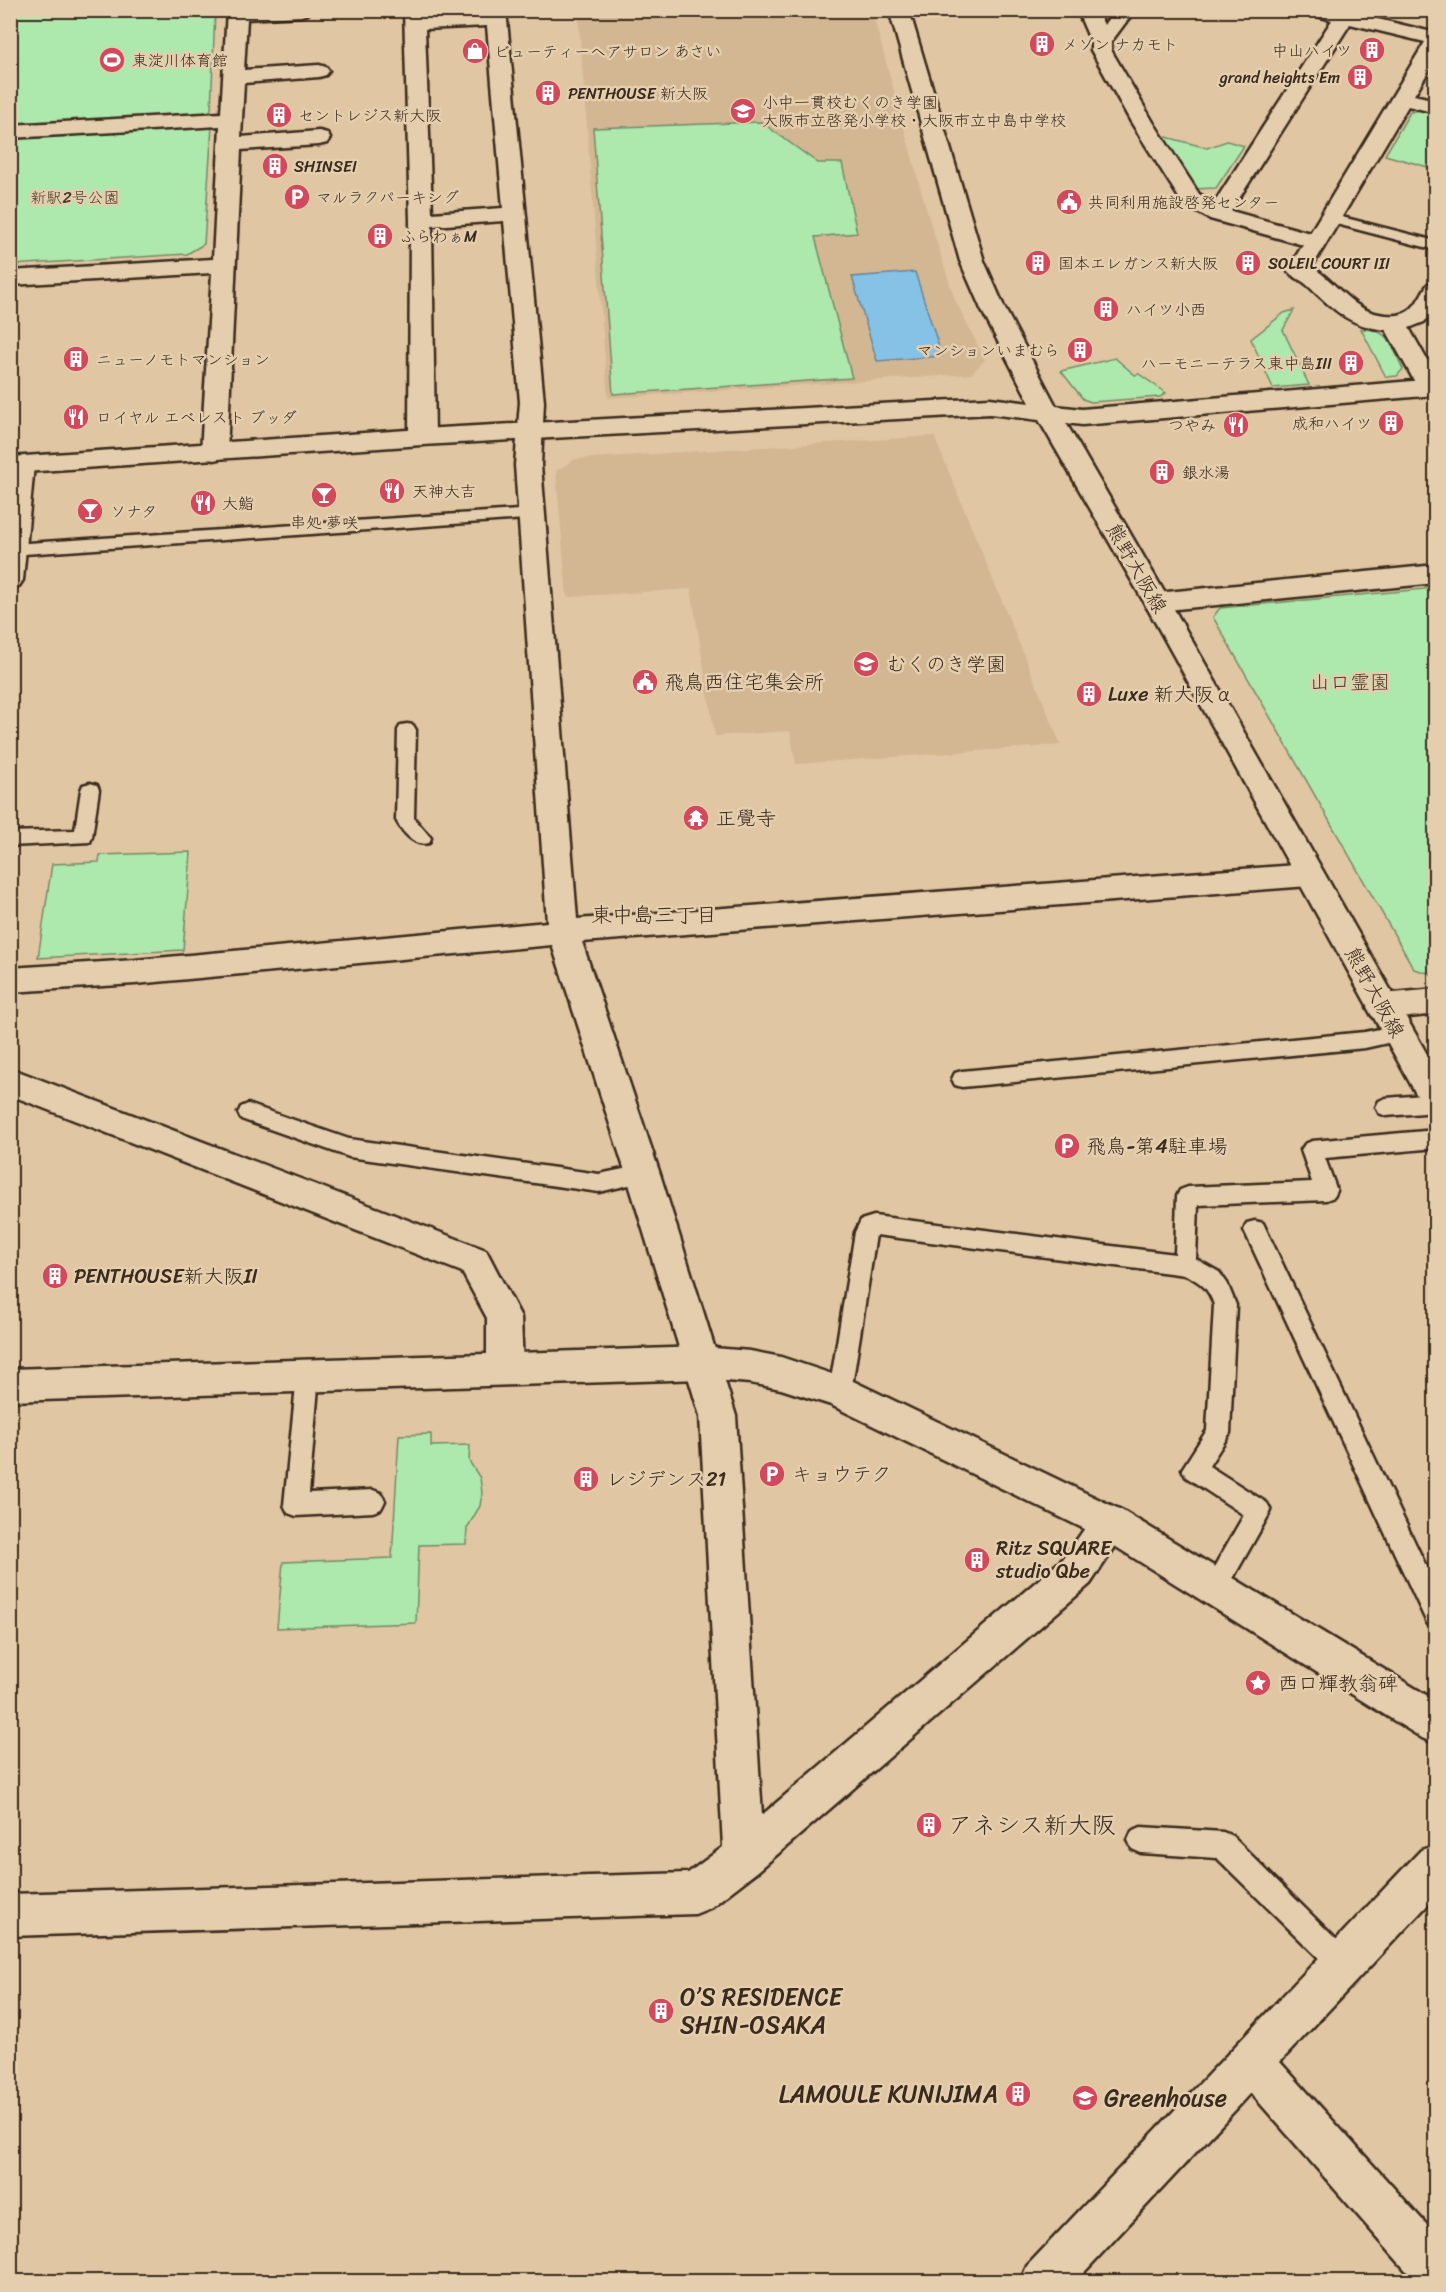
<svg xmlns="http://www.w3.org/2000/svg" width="1446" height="2292" font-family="Sriracha,'Klee One',sans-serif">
<rect width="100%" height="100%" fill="#e0c6a2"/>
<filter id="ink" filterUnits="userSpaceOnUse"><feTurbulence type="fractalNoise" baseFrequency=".0167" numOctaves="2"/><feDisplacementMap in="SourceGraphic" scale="12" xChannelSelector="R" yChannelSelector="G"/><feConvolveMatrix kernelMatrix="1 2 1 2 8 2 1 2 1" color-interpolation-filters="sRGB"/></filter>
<g filter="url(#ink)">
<!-- built -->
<g fill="#d3b793">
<polygon points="578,11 872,11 927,212 955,300 985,360 971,374 608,398"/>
<polygon points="934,436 1061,745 796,764 790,731 715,736 691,589 567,597 556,471 575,459"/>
</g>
<!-- green -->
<g fill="#ade8ad" stroke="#748966" stroke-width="1.5">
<polygon points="11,11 215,11 211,110 199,116 11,126"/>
<polygon points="1421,110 1435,114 1435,169 1385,155 1410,112"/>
<polygon points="761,122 818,163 842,163 857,233 815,237 852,378 613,394 593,128"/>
<polygon points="212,126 204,244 187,254 11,265 11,137"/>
<polygon points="1159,135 1207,148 1227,141 1244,146 1216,188 1193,189"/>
<polygon points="1294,310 1283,330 1309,385 1273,388 1251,339 1284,313"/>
<path d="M1361,329C1390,328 1392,347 1403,369L1397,376L1386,377Z"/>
<polygon points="1115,358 1135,375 1139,374 1166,393 1160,397 1091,402 1083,399 1061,371"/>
<polygon points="1435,588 1436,588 1435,975 1414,969 1213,617 1220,608"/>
<polygon points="191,852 183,950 38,958 52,864 99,862 100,855"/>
<polygon points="431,1434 431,1446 470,1445 469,1461 480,1478 482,1493 480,1506 467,1528 466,1544 419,1545 416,1623 277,1628 283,1562 392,1558 399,1435"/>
</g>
<!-- water -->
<polygon fill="#85c2e5" stroke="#678595" stroke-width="1.5" points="915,272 942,356 877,361 852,277"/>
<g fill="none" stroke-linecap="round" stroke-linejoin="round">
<!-- lane casing -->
<g stroke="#3b2a1e" stroke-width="5">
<g id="lane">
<polygon points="1330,214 1436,241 1436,250 1325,221 1323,218"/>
<polygon points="533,509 539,510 541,514 539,518 10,555 10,545 13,544"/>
<path d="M407,724L413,725L416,730L414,818L431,838L429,843C415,847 402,832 396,820L398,730L401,725Z"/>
<polygon points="90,783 97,785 99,790 92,837 90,842 10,846 10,832 75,830 81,790 83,785"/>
<polygon points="1398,1025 1405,1027 1408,1033 1405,1039 1365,1048 962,1087 955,1085 952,1079 955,1073 962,1071 1365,1032"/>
<polygon points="1436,1094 1436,1112 1386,1116 1379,1113 1376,1107 1379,1101 1386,1098"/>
<polygon points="248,1104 349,1139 599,1174 643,1165 650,1168 654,1174 650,1180 599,1192 349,1157 241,1119 238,1113 241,1107"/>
<path d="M1436,1130V1148L1325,1158L1337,1191L1334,1197L1326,1200L1198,1205L1196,1259L1219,1272L1227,1283L1236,1305L1230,1433L1209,1466L1267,1503L1271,1511L1223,1596L1214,1600L1205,1596L1202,1588L1244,1515L1186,1477L1182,1469L1207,1430L1214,1305C1209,1289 1200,1281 1185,1275L876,1235L851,1392L848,1399L840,1402L832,1399L829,1392L855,1232L861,1220L874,1216L1175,1254L1177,1196L1180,1190L1188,1187L1312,1182L1301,1150L1305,1144L1312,1141Z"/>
<polygon points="1255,1221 1263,1223 1436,1587 1436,1627 1427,1623 1244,1230 1247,1223"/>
<polygon points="308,1365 316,1368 319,1375 309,1493 373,1490 381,1493 385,1501 381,1509 373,1512 296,1516 288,1513 284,1505 297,1375 300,1368"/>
<polygon points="1141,1827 1223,1832 1232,1836 1351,1954 1355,1963 1351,1972 1342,1976 1333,1972 1217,1858 1141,1853 1132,1849 1128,1840 1132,1831"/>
</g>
</g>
<!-- street casing -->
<g stroke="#3b2a1e" stroke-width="5">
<g id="street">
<polygon points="227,10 311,10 308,14 301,16 247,19 244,70 319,65 326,67 329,71 326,75 319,77 244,83 241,137 319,131 327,133 330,138 327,143 319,145 241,150 227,452 223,458 214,460 205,458 201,452 212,273 10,285 10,271 213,259 220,126 10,138 10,125 221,113"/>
<path d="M404,10H424V16L506,10L544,402L541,465L577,919L1309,864L1320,867L1324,875L1320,883L1309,886L582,942L660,1174L736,1416L762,1815L1064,1558L1097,1511L1110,1505L1123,1511L1129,1523L1123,1535L1090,1584L758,1871L710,1908L695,1914L10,1936V1894L688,1873L723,1847L700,1416L626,1174L552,945L135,984L10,992V968L135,960L547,922L515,465L520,402L504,221L432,226L435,437L431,443L422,445L413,443L409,437L410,220ZM487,26L503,208L432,213L425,29Z"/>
<path d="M1077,10H1097L1104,25L1114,10H1135L1111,42V50L1153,122L1199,194L1214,203L1332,20L1310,14L1307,10H1359L1357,14L1436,33V59L1414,95L1436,100V113L1408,106L1312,267C1338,283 1353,313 1386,315C1396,316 1405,315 1412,308C1419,301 1422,292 1428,284L1436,282V310L1424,322L1409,328L1436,376V394L1421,393L1386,330C1347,326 1333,308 1306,284C1300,279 1292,277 1287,270L1303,245L1210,219L1183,204L1131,122L1091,50V42ZM1350,24L1425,42L1310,233L1231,211Z"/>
<polygon points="21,457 30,459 34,465 23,580 19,586 10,589 10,462"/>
<polygon points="1436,565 1436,583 1157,611 1147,608 1144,602 1147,596 1157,593"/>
<polygon points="1436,989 1436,1014 1383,1020 1372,1016 1367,1007 1372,998 1383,994"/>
<polygon points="10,1068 486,1250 521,1317 523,1368 518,1379 505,1384 492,1379 487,1368 487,1318 462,1272 10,1095"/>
<polygon points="1436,1845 1436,1896 1280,2062 1436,2235 1436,2282 1416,2282 1251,2093 1075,2282 1020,2282 1027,2266 1421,1850"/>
</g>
</g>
<!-- secondary casing -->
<g stroke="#3b2a1e" stroke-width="5">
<g id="secondary">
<polygon points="889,10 909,10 984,261 1005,309 1056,406 1082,409 1436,379 1436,395 1082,425 1066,423 1170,602 1436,1070 1436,1114 1425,1110 1144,602 1039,420 990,414 422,445 10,473 10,457 422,429 990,398 1030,403 981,309 960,261"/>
<polygon points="702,1347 750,1351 781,1357 853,1381 1123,1511 1436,1701 1436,1744 1422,1738 1097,1535 831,1405 781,1389 750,1383 702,1379 10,1401 10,1369"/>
</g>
</g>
<!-- lane -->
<use href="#lane" fill="#e4cead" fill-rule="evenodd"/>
<!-- street -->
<use href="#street" fill="#e4cead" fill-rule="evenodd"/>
<!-- secondary -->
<use href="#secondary" fill="#e4cead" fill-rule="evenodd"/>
</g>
</g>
<!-- icons -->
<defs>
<g id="building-disc" transform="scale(1.35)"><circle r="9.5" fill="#d1495b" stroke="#e4cead"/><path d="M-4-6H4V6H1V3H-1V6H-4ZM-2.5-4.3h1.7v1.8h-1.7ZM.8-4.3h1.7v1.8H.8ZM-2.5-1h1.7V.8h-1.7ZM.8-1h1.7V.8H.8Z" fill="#fff"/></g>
<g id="shop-disc" transform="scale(1.35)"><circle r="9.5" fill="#d1495b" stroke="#e4cead"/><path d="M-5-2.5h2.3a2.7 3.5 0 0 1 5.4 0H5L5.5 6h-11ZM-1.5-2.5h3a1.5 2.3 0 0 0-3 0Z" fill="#fff"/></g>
<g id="stadium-disc" transform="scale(1.35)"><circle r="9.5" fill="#d1495b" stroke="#e4cead"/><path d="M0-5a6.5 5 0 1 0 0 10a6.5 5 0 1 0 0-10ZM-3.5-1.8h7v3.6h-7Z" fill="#fff"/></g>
<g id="school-disc" transform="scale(1.35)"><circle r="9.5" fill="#d1495b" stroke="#e4cead"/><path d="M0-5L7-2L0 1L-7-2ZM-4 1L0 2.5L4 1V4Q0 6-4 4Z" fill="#fff"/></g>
<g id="parking-disc" transform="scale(1.35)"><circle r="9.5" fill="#d1495b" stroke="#e4cead"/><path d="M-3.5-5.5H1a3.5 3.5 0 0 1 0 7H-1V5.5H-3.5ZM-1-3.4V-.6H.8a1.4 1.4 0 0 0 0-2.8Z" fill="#fff"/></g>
<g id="civic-disc" transform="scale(1.35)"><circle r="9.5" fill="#d1495b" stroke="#e4cead"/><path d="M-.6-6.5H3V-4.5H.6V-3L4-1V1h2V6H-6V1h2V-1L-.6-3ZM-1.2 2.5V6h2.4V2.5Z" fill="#fff"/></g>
<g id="restaurant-disc" transform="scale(1.35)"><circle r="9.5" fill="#d1495b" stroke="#e4cead"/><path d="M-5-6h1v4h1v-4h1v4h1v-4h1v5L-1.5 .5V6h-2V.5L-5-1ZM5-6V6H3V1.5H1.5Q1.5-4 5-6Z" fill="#fff"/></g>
<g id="bar-disc" transform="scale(1.35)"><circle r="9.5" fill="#d1495b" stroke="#e4cead"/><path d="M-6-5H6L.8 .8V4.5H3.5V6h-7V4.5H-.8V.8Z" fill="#fff"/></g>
<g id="temple-disc" transform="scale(1.35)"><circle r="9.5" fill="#d1495b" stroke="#e4cead"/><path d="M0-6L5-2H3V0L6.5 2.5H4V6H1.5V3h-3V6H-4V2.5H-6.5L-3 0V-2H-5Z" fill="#fff"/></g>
<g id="sight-disc" transform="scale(1.35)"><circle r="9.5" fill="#d1495b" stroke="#e4cead"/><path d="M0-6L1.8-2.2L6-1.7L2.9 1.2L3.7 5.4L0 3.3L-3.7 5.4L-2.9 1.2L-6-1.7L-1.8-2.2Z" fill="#fff"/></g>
</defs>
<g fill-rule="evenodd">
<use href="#building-disc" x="1042" y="44"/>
<use href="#building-disc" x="1372" y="50"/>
<use href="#shop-disc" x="475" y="51"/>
<use href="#stadium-disc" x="112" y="60"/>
<use href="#building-disc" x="1360" y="77"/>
<use href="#building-disc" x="548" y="93"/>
<use href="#school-disc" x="743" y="111"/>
<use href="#building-disc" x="279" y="115"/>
<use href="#building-disc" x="275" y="166"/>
<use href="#parking-disc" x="297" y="197"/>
<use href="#civic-disc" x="1069" y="202"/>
<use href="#building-disc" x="380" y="236"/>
<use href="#building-disc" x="1038" y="263"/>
<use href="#building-disc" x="1248" y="263"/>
<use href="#building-disc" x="1106" y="309"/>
<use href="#building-disc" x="1080" y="350"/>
<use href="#building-disc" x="76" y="359"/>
<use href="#building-disc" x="1351" y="363"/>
<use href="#restaurant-disc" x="76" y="417"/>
<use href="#building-disc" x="1391" y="423"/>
<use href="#restaurant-disc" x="1236" y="425"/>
<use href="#building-disc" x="1162" y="472"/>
<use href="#restaurant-disc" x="392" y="491"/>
<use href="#bar-disc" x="324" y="495"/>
<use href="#restaurant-disc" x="203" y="503"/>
<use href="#bar-disc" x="90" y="511"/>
<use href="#school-disc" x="866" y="664"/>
<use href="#civic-disc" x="645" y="682"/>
<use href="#building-disc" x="1089" y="694"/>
<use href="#temple-disc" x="696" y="818"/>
<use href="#parking-disc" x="1067" y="1146"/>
<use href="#building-disc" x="55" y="1276"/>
<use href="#parking-disc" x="772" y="1474"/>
<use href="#building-disc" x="586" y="1479"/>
<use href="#building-disc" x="977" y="1560"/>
<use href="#sight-disc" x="1258" y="1683"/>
<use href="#building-disc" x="929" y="1825"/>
<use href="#building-disc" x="661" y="2011"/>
<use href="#building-disc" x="1018" y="2094"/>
<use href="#school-disc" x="1085" y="2098"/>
</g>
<g text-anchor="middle" stroke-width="5" stroke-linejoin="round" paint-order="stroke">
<!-- far-poi labels -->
<g font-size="16" fill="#3b2a1e" stroke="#e4cead" text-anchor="start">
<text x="1062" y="50">メゾン ナカモト</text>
<text x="1352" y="56" text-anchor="end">中山ハイツ</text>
<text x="494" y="57">ビューティーヘアサロン あさい</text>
<text x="132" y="66">東淀川体育館</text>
<text x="1340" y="83" text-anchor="end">grand heights Em</text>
<text x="568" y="99">PENTHOUSE 新大阪</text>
<text x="762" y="108">小中一貫校むくのき学園<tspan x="762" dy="18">大阪市立啓発小学校・大阪市立中島中学校</tspan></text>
<text x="298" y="121">セントレジス新大阪</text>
<text x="294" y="172">SHINSEI</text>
<text x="316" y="203">マルラクパーキング</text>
<text x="1088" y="208">共同利用施設啓発センター</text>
<text x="400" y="242">ふらわぁM</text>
<text x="1058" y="269">国本エレガンス新大阪</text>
<text x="1268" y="269">SOLEIL COURT III</text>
<text x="1126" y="315">ハイツ小西</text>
<text x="1060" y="356" text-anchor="end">マンションいまむら</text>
<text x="96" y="365">ニューノモトマンション</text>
<text x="1332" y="369" text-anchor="end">ハーモニーテラス東中島III</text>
<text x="96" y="423">ロイヤル エベレスト ブッダ</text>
<text x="1372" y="429" text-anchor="end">成和ハイツ</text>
<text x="1216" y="431" text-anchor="end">つやみ</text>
<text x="1182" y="478">銀水湯</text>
<text x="412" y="497">天神大吉</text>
<text x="222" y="509">大鮨</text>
<text x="110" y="517">ソナタ</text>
<text x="324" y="528" text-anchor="middle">串処 夢咲</text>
</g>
<!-- far-park labels -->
<g font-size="16" fill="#463d2c" stroke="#e4cead">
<text x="75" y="203">新駅2号公園</text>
</g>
<!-- street labels -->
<g font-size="20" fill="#3b2a1e" stroke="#e4cead">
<text transform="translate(1137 568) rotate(60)" y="7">熊野大阪線</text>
<text transform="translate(1375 992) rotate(61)" y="7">熊野大阪線</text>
</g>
<!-- poi labels -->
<g font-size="20" fill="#3b2a1e" stroke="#e4cead" text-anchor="start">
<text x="886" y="671">むくのき学園</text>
<text x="664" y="689">飛鳥西住宅集会所</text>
<text x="1108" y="701">Luxe 新大阪α</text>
<text x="716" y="825">正覺寺</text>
<text x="1086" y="1153">飛鳥-第4駐車場</text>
<text x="74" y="1283">PENTHOUSE新大阪II</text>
<text x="792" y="1481">キョウテク</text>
<text x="606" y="1486">レジデンス21</text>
<text x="996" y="1555">Ritz SQUARE<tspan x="996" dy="23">studio Qbe</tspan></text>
<text x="1278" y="1690">西口輝教翁碑</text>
</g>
<!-- park labels -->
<g font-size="20" fill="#463d2c" stroke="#e4cead">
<text x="1350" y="689">山口霊園</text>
</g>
<!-- neighbourhood labels -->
<g font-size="21" fill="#3b2a1e" stroke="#e4cead">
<text x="654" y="922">東中島三丁目</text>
</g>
<!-- near-poi labels -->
<g font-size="24" fill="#3b2a1e" stroke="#e4cead" text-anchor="start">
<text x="948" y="1833">アネシス新大阪</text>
<text x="680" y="2005">O’S RESIDENCE<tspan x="680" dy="28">SHIN-OSAKA</tspan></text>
<text x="998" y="2102" text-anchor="end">LAMOULE KUNIJIMA</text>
<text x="1104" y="2106">Greenhouse</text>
</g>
</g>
<!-- margin -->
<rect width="1446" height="2292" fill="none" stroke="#e4cead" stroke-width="36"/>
<rect x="18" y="18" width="1410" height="2256" fill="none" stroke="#3b2a1e" stroke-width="2" filter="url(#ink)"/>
</svg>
